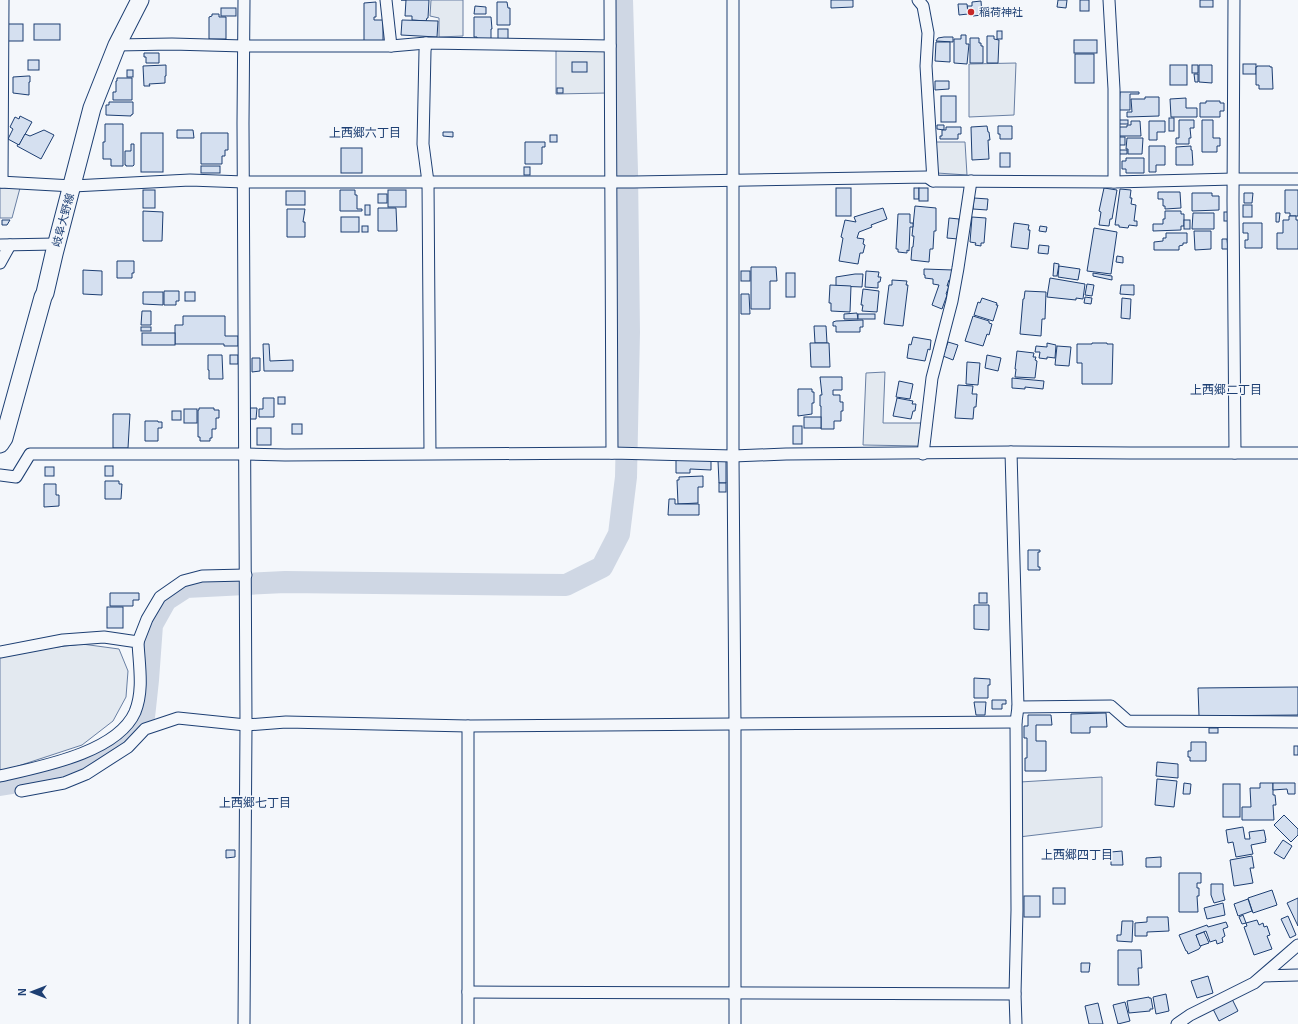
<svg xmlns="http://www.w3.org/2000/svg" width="1298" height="1024" font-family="Georgia,'Noto Sans JP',serif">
<rect width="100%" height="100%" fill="#f4f7fb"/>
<!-- green -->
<g fill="#e3e9f0" stroke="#687fa3">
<polygon points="431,0 463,0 463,36 439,37 439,18 430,16"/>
<polygon points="556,50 603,50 608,55 607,93 556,94"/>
<polygon points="1016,63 1014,115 969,117 969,64"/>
<polygon points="936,142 965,142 967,175 937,173"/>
<polygon points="0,188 20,188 12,218 0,218"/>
<polygon points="885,372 883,423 922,423 920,446 863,445 866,373"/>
<polygon points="82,644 119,649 128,671 126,697 113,721 82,745 0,772 0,655 7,653"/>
<polygon points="1102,777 1102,827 1019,837 1020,782"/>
</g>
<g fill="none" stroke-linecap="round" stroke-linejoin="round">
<!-- river -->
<polyline stroke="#cfd7e4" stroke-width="22" points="0,785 19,782 70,768 113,749 144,717 148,680 152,625 166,600 186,587 285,582 566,585 602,567 619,534 626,477 629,332 627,171 622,0"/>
</g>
<!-- building -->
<g fill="#d5e0f0" stroke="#1d3f73">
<polygon points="401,0 429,0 428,18 427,18 426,21 412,20 412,16 405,16 406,0"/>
<polygon points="831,0 853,0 853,7 831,8"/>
<polygon points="1058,0 1067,0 1066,8 1057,7"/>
<rect x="1080" y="0" width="9" height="11"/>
<rect x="1200" y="0" width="13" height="7"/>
<polygon points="981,1 982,15 973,16 973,12 968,12 967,6 972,6 972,2"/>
<polygon points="376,2 376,17 374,17 374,20 383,20 383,41 364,41 364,3"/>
<polygon points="497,2 507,2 508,8 510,8 510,25 497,25"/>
<polygon points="958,4 967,4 968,14 959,15"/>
<polygon points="475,6 486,7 486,14 474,14"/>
<rect x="221" y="8" width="15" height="8"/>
<polygon points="212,14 219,14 219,17 226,17 226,39 209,39 209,17 212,16"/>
<polygon points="474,17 491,17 492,29 491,29 491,41 477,40 477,37 474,37"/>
<polygon points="402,20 438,21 437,37 401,35"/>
<rect x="7" y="24" width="16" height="17"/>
<rect x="34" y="24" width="26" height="16"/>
<rect x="498" y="29" width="10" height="10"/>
<rect x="997" y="31" width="5" height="8"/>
<polygon points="961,35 966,35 966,44 969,44 967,64 954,63 954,39 961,39"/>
<polygon points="987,36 994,36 994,39 999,40 998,63 987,63"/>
<polygon points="944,37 953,37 953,42 936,41 938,38"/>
<polygon points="970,38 979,38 979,43 981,43 981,46 983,46 983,63 970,63"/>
<rect x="1074" y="40" width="23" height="13"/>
<polygon points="936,42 950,42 950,62 935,61"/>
<polygon points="144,53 159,53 159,63 146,63 146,57 144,57"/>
<rect x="1075" y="54" width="19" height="29"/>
<rect x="28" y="60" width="11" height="10"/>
<rect x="572" y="62" width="15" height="10"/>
<rect x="1243" y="64" width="13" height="10"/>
<polygon points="166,65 166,76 165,76 165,83 149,84 150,86 144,86 143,66"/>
<rect x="1170" y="65" width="17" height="20"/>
<rect x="1192" y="65" width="6" height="8"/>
<polygon points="1199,65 1212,65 1212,83 1199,82"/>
<polygon points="1257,66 1270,66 1270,67 1272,67 1273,89 1259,89 1259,85 1256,85 1256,67 1257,67"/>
<rect x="127" y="70" width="6" height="7"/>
<polygon points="1194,74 1198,74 1198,82 1195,82"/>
<polygon points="28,76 30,76 30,82 29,82 29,95 13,93 13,77"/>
<polygon points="117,78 132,78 132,100 113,100 113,92 116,92 116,81 117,81"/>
<polygon points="935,81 949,81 949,89 935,90"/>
<rect x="557" y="88" width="6" height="5"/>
<polygon points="1120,92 1139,92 1139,94 1130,94 1130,110 1119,110"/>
<rect x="941" y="96" width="15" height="26"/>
<polygon points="1145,97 1159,97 1159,116 1127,117 1127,112 1132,112 1131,99 1145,99"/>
<polygon points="1186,98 1186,108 1197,108 1197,117 1171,117 1170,99"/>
<polygon points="1206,101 1220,101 1220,103 1224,103 1224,111 1220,111 1220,117 1200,117 1200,103 1206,103"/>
<polygon points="109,102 133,102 133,114 131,115 131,116 106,115 106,105 109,105"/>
<polygon points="20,116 32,122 19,145 8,139 13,129 10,127 15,117 19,119"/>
<rect x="1169" y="118" width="5" height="13"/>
<rect x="1119" y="120" width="9" height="4"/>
<polygon points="1179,120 1194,120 1194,128 1190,128 1191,138 1189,138 1189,144 1176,144 1176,138 1179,138"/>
<polygon points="1202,120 1213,120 1213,138 1220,138 1220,146 1217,146 1217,152 1202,152"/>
<polygon points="1131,121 1140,121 1141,136 1119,136 1119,127 1127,127 1127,125 1131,125"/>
<polygon points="1149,121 1165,121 1165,132 1157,132 1157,140 1149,140"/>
<polygon points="105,124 123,124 123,166 111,166 111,159 103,159 103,142 105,142"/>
<polygon points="937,125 944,125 944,130 937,129"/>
<polygon points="987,126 988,132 989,132 990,140 988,140 989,159 972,160 971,127"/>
<polygon points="998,126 1012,126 1012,139 1000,139 1000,134 998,134"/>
<polygon points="946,127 961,127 961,134 958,134 958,139 940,139 940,136 942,136 942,130 946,130"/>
<polygon points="44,130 54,135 41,159 17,146 18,144 19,145 25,134 30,136"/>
<polygon points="177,130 193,130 194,138 177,138"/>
<polygon points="443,132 453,132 453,137 443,136"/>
<rect x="141" y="133" width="22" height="39"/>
<polygon points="201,133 228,133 228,150 225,150 225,156 222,156 222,164 201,164"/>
<rect x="550" y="135" width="7" height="7"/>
<rect x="1119" y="137" width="6" height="8"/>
<polygon points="1127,138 1143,138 1142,154 1128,154 1128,149 1126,149"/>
<polygon points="525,142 545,142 545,147 542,147 542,164 525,164"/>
<polygon points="131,144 134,144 134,165 133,166 126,166 126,165 125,165 125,151 131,151"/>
<polygon points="1149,146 1165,146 1165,165 1156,165 1156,172 1149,172"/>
<polygon points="1191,146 1191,150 1192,150 1193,165 1176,165 1176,147"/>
<rect x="341" y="148" width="21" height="25"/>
<rect x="1119" y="150" width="8" height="4"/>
<rect x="1000" y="153" width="10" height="14"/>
<polygon points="1126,158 1144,158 1144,173 1126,173 1126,169 1122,169 1122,161 1126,161"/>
<rect x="201" y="166" width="19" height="7"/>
<rect x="524" y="167" width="6" height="8"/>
<rect x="836" y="188" width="15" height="28"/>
<rect x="914" y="188" width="5" height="11"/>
<rect x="919" y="188" width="9" height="13"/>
<polygon points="1104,188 1117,190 1112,219 1110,219 1109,226 1099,225 1101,212 1099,211"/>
<polygon points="1120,189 1131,190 1130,198 1132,198 1131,204 1136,205 1134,221 1137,221 1137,226 1129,225 1128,228 1119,227 1119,225 1115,225"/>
<rect x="143" y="190" width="12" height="18"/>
<polygon points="340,190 355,190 355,195 357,195 357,209 362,209 362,211 340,211"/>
<rect x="388" y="190" width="18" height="17"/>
<polygon points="1285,190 1298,190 1298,216 1290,216 1290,213 1285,213"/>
<rect x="286" y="191" width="19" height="14"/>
<polygon points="1158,192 1180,192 1181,208 1165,209 1165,206 1163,206 1163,199 1158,199"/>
<polygon points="1192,193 1212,193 1212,196 1219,196 1219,210 1192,211"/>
<polygon points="1244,193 1253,193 1252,203 1244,203"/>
<rect x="378" y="194" width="9" height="9"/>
<polygon points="974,198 988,199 987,210 973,209"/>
<rect x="365" y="205" width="5" height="10"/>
<rect x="1243" y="205" width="9" height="12"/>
<polygon points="915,206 936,208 936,231 934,231 933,249 930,249 929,262 911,260 912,247 913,247 914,236 912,236"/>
<polygon points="378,208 396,208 397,231 378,231"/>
<polygon points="883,208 887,219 871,225 872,227 859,232 857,238 864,239 863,244 865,245 863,253 860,253 858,264 839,261 843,238 841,237 845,220 856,222 854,217"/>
<polygon points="287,209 305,209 303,222 305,222 305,237 287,237"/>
<polygon points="143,211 163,212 162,241 143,241"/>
<polygon points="1165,211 1181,211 1181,214 1184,214 1184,226 1181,226 1181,230 1153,231 1153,224 1163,224 1163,219 1165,219"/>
<rect x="1224" y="212" width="4" height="9"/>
<polygon points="1193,213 1214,213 1214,229 1192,229"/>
<polygon points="1276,213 1280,213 1279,222 1276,222"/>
<polygon points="898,214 910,214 910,223 913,223 913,227 910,227 909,251 907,250 907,253 898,252 898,249 896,249"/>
<polygon points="1289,216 1296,216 1296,220 1298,220 1298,249 1277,249 1277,233 1283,233 1283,220 1289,220"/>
<rect x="341" y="217" width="18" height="15"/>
<polygon points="972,217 986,218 984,243 981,243 981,246 975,245 976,243 970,242"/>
<polygon points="949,218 959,219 958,239 947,238"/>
<polygon points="2,220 10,220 7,225 2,225"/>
<rect x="1184" y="220" width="6" height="9"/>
<polygon points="1014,223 1029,225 1028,230 1030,230 1028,249 1011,247"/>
<polygon points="1243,223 1262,223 1262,248 1245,248 1245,240 1248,240 1248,233 1243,233"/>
<rect x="362" y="226" width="6" height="6"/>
<polygon points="1040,226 1047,227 1046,232 1039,231"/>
<polygon points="1094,228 1117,232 1111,274 1087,271"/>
<polygon points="1194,231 1211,231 1211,249 1195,250"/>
<polygon points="1166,233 1187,233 1187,243 1183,243 1183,245 1179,246 1179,250 1154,250 1154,242 1163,241 1163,238 1166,238"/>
<polygon points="1222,239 1227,239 1228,249 1222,249"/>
<polygon points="1039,245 1049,246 1048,254 1038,253"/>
<polygon points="1117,256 1123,257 1123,263 1116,262"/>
<polygon points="117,261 134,261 134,273 132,273 132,278 117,278"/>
<polygon points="1054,263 1059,264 1057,276 1053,276"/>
<polygon points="1059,266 1080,269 1078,280 1058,277"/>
<polygon points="751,267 776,267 777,281 770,281 770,309 751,309"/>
<polygon points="924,269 953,270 951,280 949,280 947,286 949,286 946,294 947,295 942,309 932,305 939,285 933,284 933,279 925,278 925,275 924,275"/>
<polygon points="83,270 102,271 102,295 83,294"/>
<rect x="741" y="271" width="9" height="10"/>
<polygon points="866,271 879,272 878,277 881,277 880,282 878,282 878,288 865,287"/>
<rect x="786" y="273" width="9" height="24"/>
<polygon points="1093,273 1112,276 1112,280 1093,276"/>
<polygon points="855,274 863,274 862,287 836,286 836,277"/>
<polygon points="1050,278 1085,284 1083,299 1076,298 1076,300 1047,297"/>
<polygon points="892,280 907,281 906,285 908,285 903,326 884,324 889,285 892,285"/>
<polygon points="1087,284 1094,285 1092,296 1085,295"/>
<polygon points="830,285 851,286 850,312 831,311 831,303 829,303"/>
<polygon points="1121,285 1134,285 1134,295 1120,294"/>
<polygon points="863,289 879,291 877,312 862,311 863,305 861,305"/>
<polygon points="164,291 179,291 179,301 176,301 176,305 164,305"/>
<polygon points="1025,291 1046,292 1045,319 1042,319 1041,336 1020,334 1023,299 1024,299"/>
<polygon points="143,292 163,292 163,305 143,304"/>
<rect x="185" y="292" width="10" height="9"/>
<polygon points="741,294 749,294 750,314 741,314"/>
<polygon points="1085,297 1092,298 1091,304 1084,303"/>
<polygon points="982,298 997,303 996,305 998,305 993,321 974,315 978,302 980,303"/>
<polygon points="1122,298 1131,299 1130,319 1121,318"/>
<polygon points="142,311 151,311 151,325 141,325"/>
<polygon points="857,313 858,319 844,319 844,314"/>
<rect x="858" y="314" width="17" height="5"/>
<polygon points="183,316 225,316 225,336 238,336 238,346 224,346 224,344 175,344 175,325 183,325"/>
<polygon points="973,316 989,321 989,323 992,324 989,335 987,334 983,346 965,341"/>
<polygon points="863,320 863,327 860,327 860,332 836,332 836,326 833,326 833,322 836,321"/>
<polygon points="814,326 826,326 827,343 815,343"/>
<rect x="141" y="327" width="10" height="4"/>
<rect x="142" y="333" width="33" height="12"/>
<polygon points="913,337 931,340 930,350 928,349 925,361 907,358 909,344 911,345"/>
<polygon points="948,342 958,345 953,360 943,356"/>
<polygon points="810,343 829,343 830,367 811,367"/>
<polygon points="1047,343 1056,345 1055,358 1047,357 1047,359 1039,358 1040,352 1035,352 1036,346 1047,347"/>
<polygon points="1092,343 1107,343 1107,344 1113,344 1112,384 1082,384 1082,363 1077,363 1077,344 1092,344"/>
<polygon points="263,344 269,344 270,361 293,360 293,371 264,371"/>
<polygon points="1057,346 1071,347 1069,366 1055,365"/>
<polygon points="1017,351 1034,353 1033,357 1036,357 1035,360 1037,361 1035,378 1015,377 1016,369 1015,369"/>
<polygon points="208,355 222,355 223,379 209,379 209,370 208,370"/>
<rect x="230" y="355" width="8" height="9"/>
<polygon points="987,355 1001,358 998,371 985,368"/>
<polygon points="252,358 260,358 260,371 252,372"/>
<polygon points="967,362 980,363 978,385 966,384"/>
<polygon points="820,377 842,377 842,390 833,390 833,395 840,395 840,402 843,402 843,411 841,411 841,421 834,421 834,429 821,429 821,406 820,406 820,395 822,395"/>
<polygon points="1012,378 1044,381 1043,389 1025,387 1025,389 1012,388"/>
<polygon points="899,381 913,384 910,399 896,397"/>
<polygon points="958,385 973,386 972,394 977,394 976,407 974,407 973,419 955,418"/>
<polygon points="798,389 812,389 812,392 814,392 814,403 812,403 812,414 798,416"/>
<rect x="278" y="397" width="7" height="7"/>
<polygon points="263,398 274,398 274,417 259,417 259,409 263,409"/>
<polygon points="897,398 913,401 912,404 916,404 915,411 913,411 911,419 893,416"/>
<polygon points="199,408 214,408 214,410 219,410 219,418 216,418 216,429 212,429 212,438 210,438 210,441 200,441 200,437 198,437 198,410 199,410"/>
<polygon points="250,408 257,408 256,419 250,419"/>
<rect x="184" y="409" width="13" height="14"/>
<rect x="172" y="411" width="9" height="9"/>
<polygon points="113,414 130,414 128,448 113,448"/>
<rect x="804" y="417" width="17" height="11"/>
<polygon points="145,421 158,421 158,422 162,422 162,428 158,428 158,441 145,441"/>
<rect x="292" y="424" width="10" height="10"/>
<rect x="793" y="426" width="9" height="18"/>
<rect x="257" y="428" width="14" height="17"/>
<polygon points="676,459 711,459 711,470 690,469 690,473 676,473"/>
<polygon points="718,461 726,461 726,483 719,483"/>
<rect x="105" y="466" width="8" height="10"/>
<rect x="45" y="467" width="9" height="9"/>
<polygon points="703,476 703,487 698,487 698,503 678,504 677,480 679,480 679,477"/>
<polygon points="105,481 119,481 119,484 122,484 121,499 105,499"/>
<rect x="719" y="483" width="7" height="9"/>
<polygon points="44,484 56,484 56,495 59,495 59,506 44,507"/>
<polygon points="669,499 675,499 675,504 699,504 699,515 668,515"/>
<polygon points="1028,550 1040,550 1040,552 1038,552 1038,567 1040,567 1040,570 1028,570"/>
<polygon points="110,593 139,593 139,600 133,600 133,606 110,606"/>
<rect x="979" y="593" width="8" height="10"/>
<polygon points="974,605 989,605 989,630 974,629"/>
<rect x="107" y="607" width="16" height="21"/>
<polygon points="974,678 990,679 990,685 988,685 988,698 974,698"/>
<polygon points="1298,687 1298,715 1199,716 1198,688"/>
<polygon points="992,700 1006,700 1006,704 1002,704 1002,709 992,709"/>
<polygon points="974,702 986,702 985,715 976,715"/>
<polygon points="1106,713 1107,727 1090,727 1090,733 1071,733 1071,714"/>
<polygon points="1028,715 1051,715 1052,725 1036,725 1036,741 1046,741 1046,771 1025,771 1025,758 1027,758 1027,738 1024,738 1024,726 1028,726"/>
<rect x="1209" y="728" width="9" height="5"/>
<polygon points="1191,742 1206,742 1206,761 1190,761 1190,757 1188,757 1188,751 1191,751"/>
<rect x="1294" y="746" width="4" height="9"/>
<polygon points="1157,762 1178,764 1178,778 1156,776"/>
<polygon points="1157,779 1177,781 1174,807 1155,805"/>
<polygon points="1184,783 1191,784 1190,794 1183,794"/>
<polygon points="1260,783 1273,783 1273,795 1275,795 1276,805 1273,805 1274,820 1242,820 1242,807 1251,807 1250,788 1260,788"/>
<polygon points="1273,783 1295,783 1295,794 1288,794 1287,789 1273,790"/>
<rect x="1223" y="784" width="17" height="33"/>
<polygon points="1284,815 1298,829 1298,835 1291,842 1274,825"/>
<polygon points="1243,827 1245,839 1250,839 1249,832 1264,830 1266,840 1265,840 1266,842 1251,845 1253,854 1236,857 1233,842 1228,843 1226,830"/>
<polygon points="1283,840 1292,846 1284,859 1274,853"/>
<polygon points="226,850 235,850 235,857 226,858"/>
<polygon points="1122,851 1123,865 1111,865 1111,852"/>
<polygon points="1252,856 1254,868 1250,868 1253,883 1234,886 1230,860"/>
<polygon points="1161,857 1161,867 1146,867 1146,858"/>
<polygon points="1179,873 1201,873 1201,883 1197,883 1197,888 1199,888 1199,896 1197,896 1198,912 1179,912"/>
<polygon points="1211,884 1223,884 1223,892 1225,900 1214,903 1211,895"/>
<rect x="1053" y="888" width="12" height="16"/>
<polygon points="1272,890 1277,905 1253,913 1248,898"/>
<rect x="1024" y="896" width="16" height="21"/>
<polygon points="1298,898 1298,926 1287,903"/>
<polygon points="1248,899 1252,911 1238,916 1234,904"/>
<polygon points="1223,903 1225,915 1207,919 1204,908"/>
<polygon points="1243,915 1246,923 1242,924 1239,917"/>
<polygon points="1288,916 1296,935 1290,938 1281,919"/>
<polygon points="1147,917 1168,917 1169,931 1147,932 1147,936 1135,936 1135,923 1147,922"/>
<polygon points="1257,920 1259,925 1263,923 1264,927 1267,926 1270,935 1267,936 1272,949 1254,955 1244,927 1247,926 1246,923"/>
<polygon points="1122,921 1133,921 1132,942 1117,941 1117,935 1121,935"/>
<polygon points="1226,922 1228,927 1223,929 1225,936 1222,938 1223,942 1217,944 1216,940 1210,942 1206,931 1196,935 1201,946 1199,949 1188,954 1187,951 1186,951 1179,935 1207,925 1208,927"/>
<polygon points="1204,932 1209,943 1200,946 1196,935"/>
<polygon points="1118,950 1141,950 1142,968 1138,968 1139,985 1118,985"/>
<polygon points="1081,963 1090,963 1089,972 1081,972"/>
<polygon points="1208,976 1213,993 1197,998 1191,981"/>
<polygon points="1166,994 1169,1011 1156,1014 1153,997"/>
<polygon points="1149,997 1149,998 1151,998 1153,1009 1150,1009 1150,1011 1129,1013 1127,1001"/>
<polygon points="1232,999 1238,1011 1219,1021 1213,1009"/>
<polygon points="1125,1002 1130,1021 1118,1024 1113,1005"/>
<polygon points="1098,1003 1103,1024 1089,1024 1085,1006"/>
</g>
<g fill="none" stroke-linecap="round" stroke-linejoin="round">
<!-- minor casing -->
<g stroke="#1d3f73" stroke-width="13">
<g id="minor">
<polyline points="244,0 243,123 246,725 244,1024"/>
<polyline points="386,0 391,46"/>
<polyline points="610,0 612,453"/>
<polyline points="733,0 733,456 735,725 735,1024"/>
<polyline points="918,0 923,6 928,33 926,66 933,181"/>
<polyline points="1109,0 1114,89 1114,182"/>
<polyline points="1234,0 1233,201 1235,453"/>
<polyline points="426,43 425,51 423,144 428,182 430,453"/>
<polyline points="117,45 172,44 244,46 391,46 426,43 610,46"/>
<polyline points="0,182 73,186 190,180 244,182 634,182 927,177 933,181 1114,182 1234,179 1298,179"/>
<polyline points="2,182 3,0"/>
<polyline points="0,245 56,244"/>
<polyline points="0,263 10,245"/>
<polyline points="1011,452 1018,707 1016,722 1017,910 1015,994 1016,1024"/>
<polyline points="923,454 932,378 952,301 958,268 971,181"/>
<polyline points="0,475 16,477 30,454 245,454 285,455 612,453 733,456 786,454 1011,452 1130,453 1298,453"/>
<polyline points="138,642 147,619 160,597 183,581 202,576 246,575"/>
<path d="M0,652L63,640L104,637L138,642C139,665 144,690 135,712C117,753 39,767 0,776"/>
<polyline points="1018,707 1111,706 1128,721 1298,722"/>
<polyline points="468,726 468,1024"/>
<polyline points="21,791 64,783 86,774 128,747 145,729 178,718 246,725 286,722 468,726 1016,722"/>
<polyline points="1263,976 1298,975"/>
<polyline points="468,992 1015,994"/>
<polyline points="1177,1024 1190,1015 1254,983 1298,945"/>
</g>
</g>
<!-- primary casing -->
<g stroke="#1d3f73" stroke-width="19">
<polyline id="primary" points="0,444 4,438 43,297 45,293 54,254 92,108 117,45 140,0"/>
</g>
<!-- minor -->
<use href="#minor" stroke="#f4f7fb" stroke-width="11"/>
<!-- primary -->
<use href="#primary" stroke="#f4f7fb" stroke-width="17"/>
</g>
<!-- markers -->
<circle fill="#c62828" stroke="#f4f7fb" stroke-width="1.5" cx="971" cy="12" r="4"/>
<g text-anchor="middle" stroke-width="3" stroke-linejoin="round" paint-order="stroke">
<!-- poi labels -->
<g font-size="11" fill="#1d3f73" stroke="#f4f7fb" text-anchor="start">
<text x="979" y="16">稲荷神社</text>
</g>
<!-- street labels -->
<g font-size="11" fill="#1d3f73" stroke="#f4f7fb">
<text transform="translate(63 220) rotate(-75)" y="4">岐阜大野線</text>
</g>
<!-- neighbourhood labels -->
<g font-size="12" fill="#1d3f73" stroke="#f4f7fb">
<text x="365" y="137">上西郷六丁目</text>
<text x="1226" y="394">上西郷二丁目</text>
<text x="255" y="807">上西郷七丁目</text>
<text x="1077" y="859">上西郷四丁目</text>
</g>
</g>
<!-- north arrow -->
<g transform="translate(32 992) rotate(270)" stroke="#f4f7fb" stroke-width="3" paint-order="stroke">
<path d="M0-3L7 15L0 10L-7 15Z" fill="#1d3f73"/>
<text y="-6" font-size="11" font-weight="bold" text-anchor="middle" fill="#1d3f73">N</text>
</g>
</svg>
